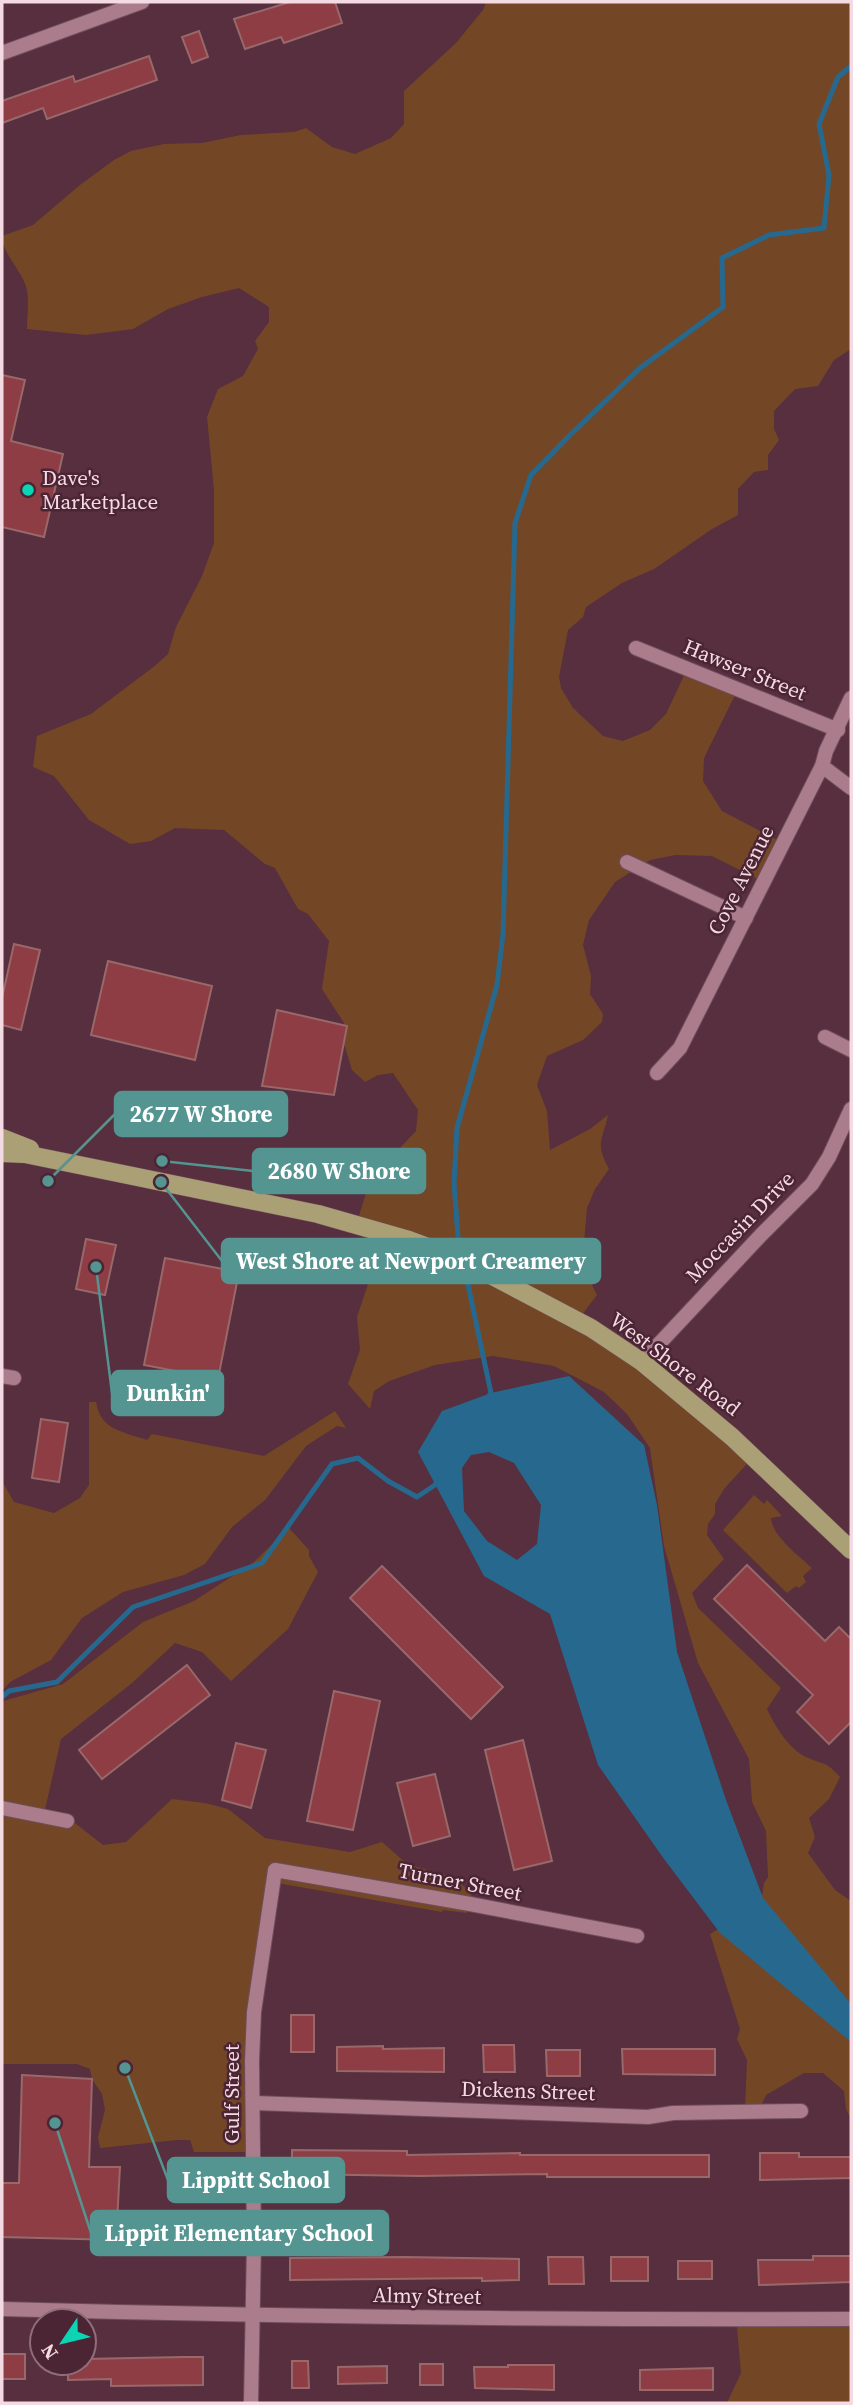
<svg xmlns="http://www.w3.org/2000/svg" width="853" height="2405" font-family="'Source Serif 4',serif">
<rect width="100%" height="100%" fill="#572f3e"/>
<!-- green -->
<g fill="#734726">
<path d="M486,2H851V349L834,360L818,386L795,389L774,411V429L779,440L768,455V470L754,472L738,489V515L712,529L654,569L622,583L586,607L583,617L568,630L559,677L561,688L573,708L603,736L623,741L650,730L666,714L689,665L693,663L740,685L704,758L703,781L722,811L781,842L762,881L712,856L675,855L650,860L615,882L589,920L583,945L591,976L590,994L603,1014L602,1022L583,1040L547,1056L537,1085L547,1111L550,1150L590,1129L608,1115C602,1142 595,1143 609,1169L595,1189L587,1208L582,1265L597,1295L581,1316L755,1455L724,1489L715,1504V1514L708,1524L707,1535L724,1559L692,1593L698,1608L781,1688L767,1709C775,1726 788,1748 806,1757C824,1765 826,1761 840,1777L829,1799L809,1818L815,1837L808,1853L835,1890L851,1901V2119L846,2109L844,2091L823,2073H804L766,2095L760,2108L745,2109L747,2060L737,2039L740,2029L710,1934L727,1924L759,1918L764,1883L768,1877L766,1831L752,1802L749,1759L698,1663L664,1546L650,1448L627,1414L604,1392L554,1366L493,1356L435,1365L389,1381L374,1391L370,1409L348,1384L360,1350L357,1317L386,1231L358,1219L371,1177L393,1160L396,1152L416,1131L418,1110L393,1073L378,1075L365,1082L352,1070L342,1037L344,1023L322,989L329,941L308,914L298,909L275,868L265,864L224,830L175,828L151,841L130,844L89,820L54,776L33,767L37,736L91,714L156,665L168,654L176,627L202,576L214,543V490L207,417L218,389L243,376L258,349L255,341L269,322V307L239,288L202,297L168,309L133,329L86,335L27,329C27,317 29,302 27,290C23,271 2,254 2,236L33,225L80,185L114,160L131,151L164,144L202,143L241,135L294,132L306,128L332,147L355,154L391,138L404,124V91L456,43L483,10Z"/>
<path d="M89,1402H96C100,1430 124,1432 147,1440L152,1434L264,1456L335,1411L346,1428L337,1426L306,1446L265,1500L232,1527L205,1564L184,1575L123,1592L82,1618L51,1660L10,1682L2,1691V1481L14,1502L54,1513L80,1498L89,1485Z"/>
<path d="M754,1495L764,1504L767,1500L782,1516L771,1518C772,1536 799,1556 812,1568L803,1576L806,1582L799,1588L796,1586L787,1593L723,1530Z"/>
<polygon points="289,1528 309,1550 309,1556 318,1572 288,1629 231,1681 202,1652 175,1643 132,1683 61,1739 44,1814 71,1820 103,1845 126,1842 172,1799 205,1803 228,1809 265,1838 350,1852 382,1842 407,1864 449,1876 472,1892 467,1913 443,1910 442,1912 277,1883 253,2010 249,2152 194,2152 190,2140 177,2140 100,2148 98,2137 105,2110 102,2094 92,2079 90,2069 77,2064 2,2064 2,1696 3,1701 63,1684 143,1622 194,1601 254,1562"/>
<polygon points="851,2315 850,2403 727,2403 741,2373 736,2316"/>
</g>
<!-- water -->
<path fill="#27698e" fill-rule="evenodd" d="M569,1376L644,1445L657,1505L677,1652L726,1800L763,1898L851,2004V2042L720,1933L664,1859L598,1765L550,1614L484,1576L418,1452L442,1411L491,1393ZM489,1452L514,1463L541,1505L537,1544L517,1560L487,1541L464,1511L462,1468L471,1455Z"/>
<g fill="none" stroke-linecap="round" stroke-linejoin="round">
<!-- stream -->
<g stroke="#27698e" stroke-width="5">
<polyline points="462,1257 458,1237 454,1183 457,1128 497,985 503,934 515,523 531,475 569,436 640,368 723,307 722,258 769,235 824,228 829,175 819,124 838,77 851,66"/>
<polyline points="464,1266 491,1393 489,1396"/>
<polyline points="2,1697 9,1691 57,1682 133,1607 262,1563 332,1464 358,1458 388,1481 417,1497 435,1485 438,1479"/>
</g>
</g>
<!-- building -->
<g fill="#8e3d45" stroke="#98686a" stroke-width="2">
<polygon points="290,2 335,2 342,23 284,43 281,37 245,49 234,19"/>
<polygon points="199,31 208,57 192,63 182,37"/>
<polygon points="149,56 157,80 47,119 43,108 2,123 2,101 73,76 75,82"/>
<polygon points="2,375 25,380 11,441 63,454 44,537 2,527"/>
<polygon points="14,944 40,950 21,1030 2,1025 2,998"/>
<polygon points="108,961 212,986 195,1060 91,1035"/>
<polygon points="277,1010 347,1026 334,1095 262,1086"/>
<polygon points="86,1239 116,1245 105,1295 76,1289"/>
<polygon points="165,1258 239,1272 218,1379 144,1365"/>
<polygon points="41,1419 68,1423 59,1482 32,1478"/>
<polygon points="747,1565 825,1641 839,1627 851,1639 851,1722 829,1744 797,1712 813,1695 714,1599"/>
<polygon points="382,1566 503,1687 471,1719 350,1598"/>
<polygon points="187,1665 210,1695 102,1779 79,1750"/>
<polygon points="334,1691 380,1701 353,1830 307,1821"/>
<polygon points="523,1740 552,1861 514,1870 485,1750"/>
<polygon points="236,1743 266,1750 251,1808 222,1800"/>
<polygon points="435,1774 450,1836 413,1846 397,1783"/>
<rect x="291" y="2015" width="23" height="37"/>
<polygon points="483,2045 514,2045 515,2072 484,2072"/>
<polygon points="383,2046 383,2049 444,2048 444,2072 337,2071 337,2047"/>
<polygon points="622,2049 715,2049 715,2075 623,2074"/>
<polygon points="546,2050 580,2050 580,2076 547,2076"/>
<polygon points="22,2075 92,2079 89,2167 120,2167 116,2240 2,2237 2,2183 19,2183"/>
<polygon points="292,2150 407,2151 407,2155 520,2153 520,2155 709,2155 709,2177 547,2177 547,2174 420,2176 292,2174"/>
<polygon points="760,2153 799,2153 799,2157 851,2157 851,2178 760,2180"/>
<polygon points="813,2256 851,2256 851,2282 759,2285 758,2260 813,2260"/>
<polygon points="405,2257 519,2259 519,2280 482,2281 482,2278 290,2280 290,2258"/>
<polygon points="548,2257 583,2257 584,2284 549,2284"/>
<rect x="611" y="2257" width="37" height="24"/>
<rect x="678" y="2261" width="34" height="18"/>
<rect x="2" y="2354" width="23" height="25"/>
<polygon points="184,2357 203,2357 203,2385 111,2386 111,2379 68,2380 68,2363 84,2363 84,2359"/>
<polygon points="292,2361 308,2361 309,2388 292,2388"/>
<rect x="420" y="2364" width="23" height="21"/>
<polygon points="508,2365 554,2365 554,2390 475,2388 474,2367 508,2367"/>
<polygon points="387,2366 387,2383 338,2384 338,2367"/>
<polygon points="713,2368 713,2390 640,2390 640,2370"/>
</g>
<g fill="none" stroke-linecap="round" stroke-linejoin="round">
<!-- minor casing -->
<g stroke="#6f4d5a" stroke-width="16">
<g id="minor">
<polyline points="2,53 142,2"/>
<polyline points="636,648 838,730"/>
<polyline points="822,766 851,788"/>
<polyline points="627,862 746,918"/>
<polyline points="825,1037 851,1050"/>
<polyline points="657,1073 680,1048 822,766 826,751 851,698"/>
<polyline points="642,1362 761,1235 812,1184 829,1157 851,1109"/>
<polyline points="2,1376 14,1378"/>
<polyline points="2,1808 67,1821"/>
<polyline points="253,2103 648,2117 673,2113 801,2111"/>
<path d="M2,2309C285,2317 568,2320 851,2319"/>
<polyline points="251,2403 254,2242 252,2061 254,2012 275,1870 470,1904 637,1936"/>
</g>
</g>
<!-- primary casing -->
<g stroke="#6f4d5a" stroke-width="19">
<g id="primary">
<polyline points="2,1138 30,1149"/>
<polyline points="2,1153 25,1154 318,1214 409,1240 460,1259 591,1328 642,1362 732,1437 851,1550"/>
</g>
</g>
<!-- minor -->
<use href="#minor" stroke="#ab7c8c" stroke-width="14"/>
<!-- primary -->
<use href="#primary" stroke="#aa9f75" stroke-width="18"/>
</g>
<!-- markers -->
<circle fill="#0cd5b5" stroke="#4c2534" stroke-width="2.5" cx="28" cy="490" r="7"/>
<g text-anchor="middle" stroke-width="5" stroke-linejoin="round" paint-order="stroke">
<!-- poi labels -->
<g font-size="21" fill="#f4dae2" stroke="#4c2534" text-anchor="start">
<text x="42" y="485">Dave's<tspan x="42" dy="24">Marketplace</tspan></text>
</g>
<!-- street labels -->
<g font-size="21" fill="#f4dae2" stroke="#4c2534">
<text transform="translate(745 670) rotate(22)" y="7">Hawser Street</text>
<text transform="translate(741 880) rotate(-63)" y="7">Cove Avenue</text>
<text transform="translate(740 1227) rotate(-46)" y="7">Moccasin Drive</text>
<text transform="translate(675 1364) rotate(37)" y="7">West Shore Road</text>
<text transform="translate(460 1882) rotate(11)" y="7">Turner Street</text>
<text transform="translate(528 2091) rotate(2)" y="7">Dickens Street</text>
<text transform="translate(232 2094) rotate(-90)" y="7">Gulf Street</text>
<text transform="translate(427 2296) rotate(1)" y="7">Almy Street</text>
</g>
</g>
<!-- callouts -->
<path fill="none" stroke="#549491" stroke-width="2.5" d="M48 1181L115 1114M162 1161L253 1171M161 1182L222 1261M96 1267L112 1393M125 2068L168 2180M55 2123L91 2233"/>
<g fill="#549491" stroke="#4c2534" stroke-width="2.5">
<circle cx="48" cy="1181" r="7"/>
<circle cx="162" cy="1161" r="7"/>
<circle cx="161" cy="1182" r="7"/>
<circle cx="96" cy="1267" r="7"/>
<circle cx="125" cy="2068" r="7"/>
<circle cx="55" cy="2123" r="7"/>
</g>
<g fill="#549491" stroke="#549491" stroke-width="2.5">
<rect x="115" y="1092" width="172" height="44" rx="7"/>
<rect x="253" y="1149" width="172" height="44" rx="7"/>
<rect x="222" y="1239" width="378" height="44" rx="7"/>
<rect x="112" y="1371" width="111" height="44" rx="7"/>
<rect x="168" y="2158" width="176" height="44" rx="7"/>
<rect x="91" y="2211" width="297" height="44" rx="7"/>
</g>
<g font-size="23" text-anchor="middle" font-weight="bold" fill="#fff">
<text x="201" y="1122">2677 W Shore</text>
<text x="339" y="1179">2680 W Shore</text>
<text x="411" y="1269">West Shore at Newport Creamery</text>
<text x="168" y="1401">Dunkin'</text>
<text x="256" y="2188">Lippitt School</text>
<text x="239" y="2241">Lippit Elementary School</text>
</g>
<!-- border -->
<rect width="853" height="2405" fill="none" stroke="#f4dae2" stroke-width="7"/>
<!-- north arrow -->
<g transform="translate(63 2342) rotate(235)"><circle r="33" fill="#4c2534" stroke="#8f6d7a" stroke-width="2"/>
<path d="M0-5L12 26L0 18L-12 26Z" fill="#0cd5b5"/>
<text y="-10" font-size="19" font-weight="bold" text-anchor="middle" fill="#f4dae2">N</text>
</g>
</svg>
